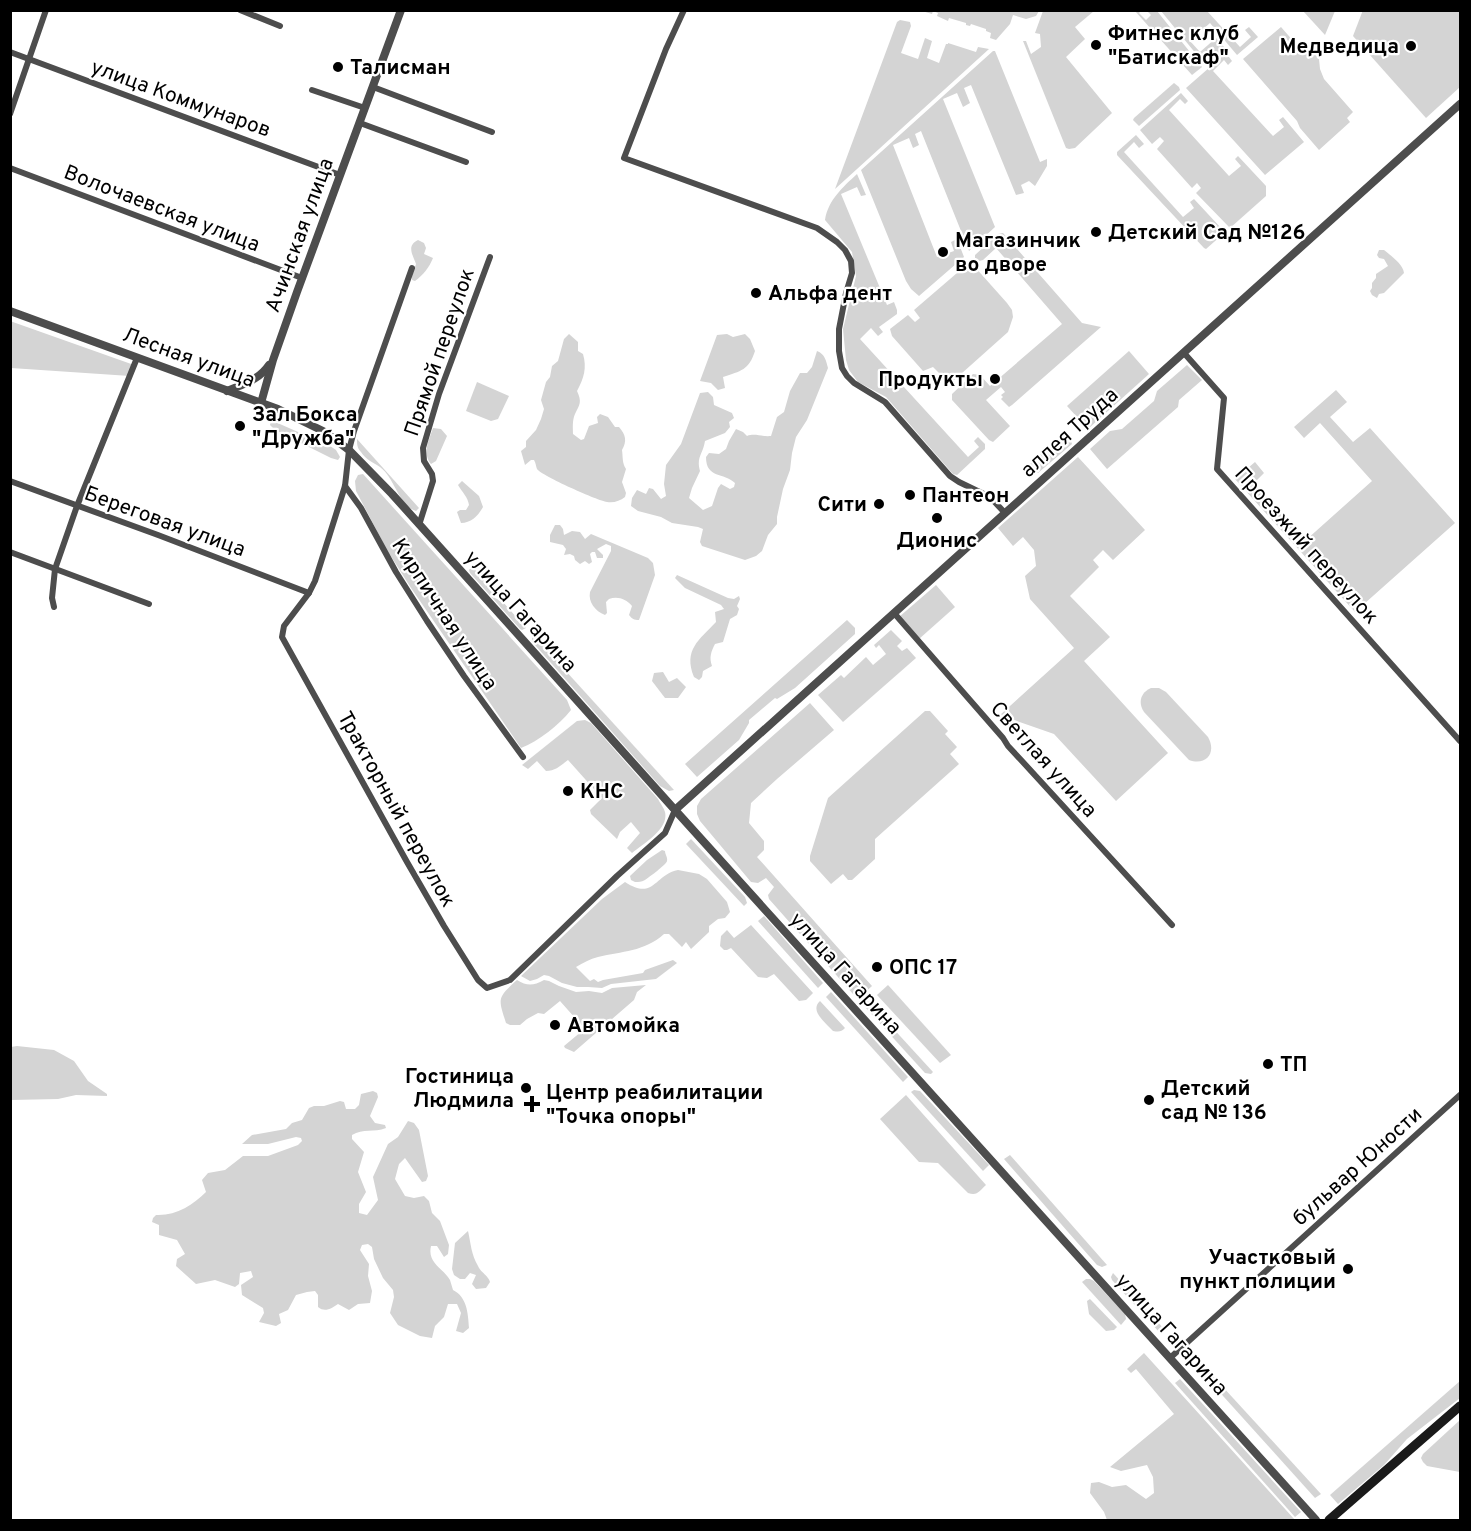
<svg xmlns="http://www.w3.org/2000/svg" width="1471" height="1531" font-family="Overpass,sans-serif">
<rect width="100%" height="100%" fill="#fff"/>
<!-- green -->
<g fill="#d4d4d4">
<polygon points="1363,10 1460,11 1460,87 1426,118 1353,36"/>
<polygon points="922,11 1038,10 1039,11 1036,16 1026,19 1013,15 1010,24 996,40 990,38 991,33 986,31 986,29 971,24 970,26 966,25 966,23 949,18 948,21 937,16 938,13 933,11 932,14"/>
<polygon points="1043,11 1094,11 1075,27 1085,39 1066,57 1112,113 1075,148 1069,149 1066,148 1023,41 1026,41 1031,54 1041,47 1040,34 1035,33"/>
<polygon points="1135,11 1141,11 1139,13 1146,20 1151,15 1147,11 1157,11 1202,67 1192,75"/>
<polygon points="1161,11 1207,11 1240,47 1251,37 1245,30 1249,27 1258,37 1237,55 1210,23 1190,41 1200,52 1216,38 1226,49 1206,66"/>
<polygon points="1303,11 1335,11 1325,35"/>
<polygon points="900,20 910,22 911,26 901,53 918,59 925,38 932,41 927,58 939,63 946,44 948,44 948,43 976,52 978,47 989,49 835,189 897,22"/>
<polygon points="1281,27 1295,43 1305,43 1319,59 1320,69 1324,79 1353,112 1347,118 1350,122 1319,150 1300,128 1297,121 1243,59"/>
<polygon points="993,51 995,51 1040,162 1047,159 1047,166 1035,186 1029,181 1021,185 1024,193 1016,195 971,85 964,88 970,103 963,107 957,93 943,99 995,227 969,251 921,131 915,134 919,145 913,148 909,138 893,145 937,257 954,251 951,242 957,239 964,257 919,296 911,289 906,281 861,170"/>
<polygon points="1226,53 1232,61 1228,65 1224,60 1213,71 1273,136 1284,127 1279,120 1283,117 1304,142 1265,175 1186,88"/>
<polygon points="1174,83 1179,87 1180,90 1139,126 1133,120 1134,118"/>
<polygon points="1181,93 1188,101 1185,104 1180,99 1169,110 1229,176 1241,166 1235,159 1238,156 1266,186 1266,196 1230,228 1196,193 1201,188 1197,183 1192,188 1157,149 1164,141 1160,137 1152,144 1140,130"/>
<polygon points="1136,135 1144,144 1139,148 1134,142 1124,152 1183,217 1194,208 1190,202 1194,199 1221,228 1223,234 1206,249 1204,248 1117,155 1117,152"/>
<path d="M857,174L866,195L861,196L857,187L841,194L887,305L894,302L897,310V314L879,327L883,332L878,336L871,328L860,339L968,457L979,447L974,441L978,437L985,444V449L957,475L953,474L886,397L858,382L849,370L846,360L843,329L856,276L852,252L825,220C828,200 843,187 857,174Z"/>
<polygon points="1003,233 1082,323 1101,327 1012,405 1009,407 1001,399 1003,397 1001,395 1005,392 1001,387 986,400 1010,426 993,442 989,440 952,400 952,394 973,374 980,375 990,386 1062,324 996,248 983,260 979,261 975,258 975,255 998,234"/>
<path d="M418,240L424,243L426,248L424,254L433,258C429,268 423,275 415,281L412,280V276L416,264C413,255 406,246 418,240Z"/>
<path d="M1379,250H1384C1391,256 1403,264 1404,273L1384,293L1379,294L1377,298L1372,295L1370,291L1372,288V283L1376,278V274L1388,266L1384,259L1379,258L1377,255Z"/>
<polygon points="969,266 974,266 1007,303 1012,310 1013,317 1008,332 952,382 949,383 933,367 923,371 892,336 890,329 908,315 915,322 920,318 914,310 964,267"/>
<polygon points="10,321 134,365 130,376 11,368"/>
<path d="M569,334L578,342V351L583,354C587,368 584,378 577,391C582,402 580,404 575,414C572,421 573,428 573,434L581,440L584,439L589,426L598,423L597,417L600,414L608,417L615,427H619C626,435 627,441 622,450C623,457 622,463 626,469L622,482L626,493L625,497C620,501 614,503 607,502C599,501 542,476 537,469C536,467 536,463 534,460H531L525,465L521,451L526,447V441L536,430L541,419L544,409L541,400L546,382L550,377L552,366L558,361L564,339Z"/>
<path d="M727,334L733,337L745,334L750,339L755,351C749,370 741,371 723,377L725,388L718,390L711,383L700,381L717,335Z"/>
<path d="M817,351C825,354 826,361 828,368L807,420L796,437L792,453L790,470L783,489L777,517V524L768,535L762,551L756,556L745,560L702,546L700,542L703,529L698,527L672,523L661,517L638,511L631,506L632,498L637,490L646,494L649,488L653,489L661,499L666,496L664,484L666,465L681,444L700,393L708,392L713,397L714,405L732,413L734,418L729,422L730,427L725,433L705,441C703,454 696,457 700,471L692,488L689,498L703,510L712,506L718,488L721,484L730,489L734,487L735,483C724,472 706,479 706,457L709,453L719,454L726,449L729,441L736,429L743,432L747,436C755,433 762,437 771,436L777,417L784,412L790,391L800,373H807L812,367Z"/>
<polygon points="1129,351 1149,374 1088,429 1067,406"/>
<polygon points="1187,365 1202,380 1179,400 1178,407 1107,469 1090,449 1110,431 1122,429 1154,401 1157,391"/>
<polygon points="477,382 509,396 498,419 491,421 466,411"/>
<polygon points="1336,390 1347,402 1330,417 1353,442 1370,428 1455,523 1355,612 1235,479 1255,462 1264,473 1254,483 1306,540 1372,481 1320,423 1304,438 1294,427"/>
<polygon points="271,421 273,421 330,446 336,450 340,457 338,460 331,458 275,430 270,425"/>
<path d="M433,428L441,429L447,436L436,461L431,464C422,453 429,440 433,428Z"/>
<path d="M1063,434L1070,438L1072,444L1038,473C1034,471 1031,469 1030,464Z"/>
<path d="M357,439L419,508L416,511C398,505 395,478 380,467C373,462 366,460 361,452C357,448 357,444 357,439Z"/>
<polygon points="1078,457 1145,530 1113,560 1103,550 1093,560 1099,567 1070,596 1110,637 1084,661 1168,753 1116,801 1054,734 1000,715 1074,648 1030,599 1025,576 1036,566 1034,550 1023,537 1013,546 998,528"/>
<path d="M363,474L567,700L571,710C559,725 539,741 521,748L411,588L387,550L356,491L355,481L358,475Z"/>
<path d="M462,481L479,496L483,507C478,516 471,523 461,523L457,512L460,510H466L469,505C468,497 462,492 458,485Z"/>
<path d="M555,525H560L563,529L564,535L572,531L580,532L585,539L591,534L648,558L653,563L655,575L639,620C634,620 632,619 629,615L632,606C626,599 618,596 609,599L606,602L607,613L605,615C595,611 588,602 590,592L611,551V546L606,544L597,549L603,555V558H597L595,552H592L590,554L592,562L589,564L585,561L580,564L575,560L574,556L570,554L564,555L566,549L563,545L550,542V535Z"/>
<polygon points="472,566 493,590 495,598 503,602 526,628 522,630 520,629 470,573 469,570"/>
<path d="M677,575L728,598L734,599L739,596L740,599L737,606L739,609L737,615L730,619L723,642L715,644C711,652 709,657 712,666L703,671L702,677L699,680L694,677C683,650 699,640 716,622L715,612L724,609L721,605L685,588L675,578Z"/>
<polygon points="936,585 955,607 919,639 899,617"/>
<polygon points="847,620 855,628 855,634 795,688 777,699 775,698 749,720 749,723 739,740 697,777 685,764"/>
<polygon points="891,630 902,641 897,646 902,651 907,648 916,658 843,722 818,695 841,675 844,678 866,657 873,665 886,654 879,645 876,648 874,645"/>
<polygon points="534,636 674,790 669,791 660,786 535,645 532,641 532,638"/>
<polygon points="663,672 669,682 677,678 686,687 678,698 665,698 652,681 654,673"/>
<path d="M1151,688H1159L1166,692L1208,737C1217,753 1206,766 1189,760L1144,712C1138,703 1140,693 1151,688Z"/>
<polygon points="810,703 834,730 777,779 751,803 749,823 764,841 764,850 757,857 872,986 860,997 853,994 769,899 768,895 774,887 766,878 758,883 751,882 700,821 697,814 697,806 701,799"/>
<polygon points="925,711 930,711 948,731 945,734 957,747 950,754 959,764 875,839 875,859 852,880 848,880 843,874 831,884 810,861 810,856 828,798"/>
<path d="M585,720L591,723L658,799C660,803 664,808 665,812C669,829 644,843 632,853L627,848L640,833L631,822L620,832L617,839L591,814L590,810L602,798L568,760C561,765 556,771 546,771L537,761L528,769L522,765L577,721Z"/>
<polygon points="691,839 745,897 747,903 744,906 686,844"/>
<path d="M662,850L665,851C665,854 668,858 667,861C667,864 648,878 645,880C641,882 639,882 635,882L631,880L630,876L647,860Z"/>
<path d="M678,870L699,874L707,879L727,902L730,912L725,918L718,919L709,926V932L691,949L686,942L682,947L669,934H664C644,952 622,951 598,957C590,959 583,963 576,967L590,981L594,979L598,982L603,980L643,973L645,970L673,960L677,963L656,979L611,984L602,988L588,987H577L562,983L549,976L544,975L537,979L530,981L521,976L602,899L625,882C654,901 654,875 678,870Z"/>
<polygon points="764,916 823,983 818,988 758,921"/>
<polygon points="751,925 813,993 806,1000 799,1001 774,974 767,978 758,977 731,948 727,950 724,950 720,946 721,936 727,930 734,938"/>
<path d="M517,980C527,986 533,986 544,980L549,981L559,986L576,992L589,991L602,993L612,988L646,985L637,992L634,1000L574,1052L565,1048L564,1046L582,1031L583,1027L560,1001L544,1014L538,1013L527,1019L520,1025H510L506,1023C498,998 497,998 517,980Z"/>
<polygon points="888,985 951,1055 940,1063 877,995"/>
<polygon points="831,992 908,1077 903,1082 826,997"/>
<path d="M820,1001L845,1028C841,1032 839,1032 833,1031C826,1023 809,1011 820,1001Z"/>
<polygon points="868,1001 933,1072 931,1074 925,1073 866,1008 866,1002"/>
<polygon points="17,1046 54,1050 74,1061 88,1081 107,1094 107,1096 76,1095 58,1099 11,1100 11,1047"/>
<polygon points="914,1090 920,1091 989,1165 983,1171 911,1092"/>
<path d="M373,1091L377,1093L378,1097L370,1116L375,1123L385,1125L386,1128C374,1133 363,1128 352,1135V1139L364,1152L358,1172L366,1192L359,1204V1213L367,1215L378,1200L373,1177L388,1144L398,1137L408,1121L414,1123L419,1130L428,1176L426,1181L422,1182L405,1158L399,1164L395,1179L405,1196L414,1198L424,1196L429,1201L432,1213L440,1221L449,1245L448,1254L444,1257L437,1246H431C427,1263 443,1268 450,1280C451,1283 452,1287 453,1290C467,1297 468,1313 469,1328L463,1333L456,1331L461,1313L457,1304H448L444,1317L435,1326L432,1338L420,1336L398,1325L390,1313L394,1297L393,1290L383,1278L374,1259L372,1247L368,1244L362,1245L360,1250L369,1264L368,1276L372,1291L370,1303L358,1304L349,1310L338,1304C332,1308 325,1313 318,1307V1295L315,1291L307,1292L296,1295L288,1310L279,1314L281,1323L276,1326L259,1322L264,1313L263,1308L242,1295L241,1285L253,1277L251,1271L240,1273L239,1284L235,1287L215,1280L196,1284L176,1266L177,1259L185,1254L177,1240L159,1235V1225L152,1222L153,1218L156,1215C176,1216 193,1205 206,1192L202,1180L208,1173L225,1170L243,1156H268L298,1145L302,1141L301,1138L296,1137L268,1144H242L252,1135L286,1129L292,1123L302,1120L309,1108L314,1106H324L340,1101L344,1102L346,1109H355L359,1105L361,1094Z"/>
<path d="M906,1095L986,1185C979,1191 978,1196 968,1193L938,1163L919,1162L880,1119Z"/>
<polygon points="1010,1155 1107,1265 1102,1267 1097,1265 1004,1159"/>
<path d="M468,1231C471,1244 471,1254 478,1266C481,1273 488,1275 490,1282L486,1288L476,1289L472,1284L476,1275L470,1273L465,1279H460L454,1275L452,1269L455,1243Z"/>
<polygon points="1113,1273 1164,1329 1160,1333 1112,1280 1111,1277"/>
<polygon points="1086,1279 1090,1279 1094,1281 1125,1314 1126,1319 1121,1325 1082,1282"/>
<polygon points="1090,1299 1117,1327 1114,1330 1106,1331 1089,1314 1087,1301"/>
<polygon points="1144,1353 1295,1520 1107,1520 1104,1512 1090,1493 1091,1483 1099,1482 1112,1487 1126,1485 1146,1499 1154,1493 1153,1477 1147,1465 1121,1471 1110,1467 1174,1414 1136,1369 1131,1373 1127,1369"/>
<polygon points="1200,1362 1321,1494 1315,1498 1196,1366"/>
<polygon points="1180,1379 1301,1512 1295,1517 1175,1383"/>
<polygon points="1460,1381 1460,1398 1407,1439 1384,1465 1338,1504 1330,1495"/>
<polygon points="1460,1420 1460,1472 1427,1466 1423,1462 1421,1458 1423,1454"/>
</g>
<g fill="none" stroke-linecap="round" stroke-linejoin="round">
<!-- minor -->
<g stroke="#4d4d4d" stroke-width="6">
<polyline points="240,10 280,26"/>
<polyline points="684,10 666,49 624,158 817,228 837,242 845,250 851,261 852,273 846,293 839,329 839,351 842,368 847,376 854,383 885,402 950,476 959,482 990,497 1005,513"/>
<polyline points="10,52 340,175"/>
<polyline points="373,87 492,132"/>
<polyline points="312,90 365,108"/>
<polyline points="10,114 29,59 46,10"/>
<polyline points="360,123 466,162"/>
<polyline points="10,168 302,278"/>
<polyline points="412,268 354,431 349,450 345,486 315,581 309,593 284,626 282,637 407,862 444,926 478,980 487,988 510,980 617,876 665,833 675,810"/>
<polyline points="1184,353 1224,398 1217,469 1460,741"/>
<polyline points="10,481 158,535 309,593"/>
<polyline points="345,486 361,508 396,572 427,621 464,676 523,757"/>
<polyline points="419,525 433,481 432,474 424,461 423,448 439,394 490,257"/>
<polyline points="10,552 149,604"/>
<polyline points="54,607 52,598 55,569 77,506 137,358"/>
<polyline points="894,613 1003,738 1008,746 1021,760 1172,925"/>
<polyline points="1170,1358 1460,1095"/>
</g>
<!-- tertiary -->
<g stroke="#4d4d4d" stroke-width="8">
<polyline points="10,311 278,409 325,432 349,450 392,494 523,640 675,810 1316,1520"/>
<path d="M227,391C243,384 259,380 269,365"/>
<polyline points="261,403 273,360 297,292 401,10"/>
<polyline points="675,810 1460,104"/>
</g>
<!-- secondary -->
<polyline stroke="#1a1a1a" stroke-width="9" points="1329,1520 1460,1406"/>
</g>
<!-- markers -->
<g fill="#000" stroke="#fff" stroke-width="2">
<circle cx="1096" cy="45" r="6"/>
<circle cx="1411" cy="46" r="6"/>
<circle cx="338" cy="67" r="6"/>
<circle cx="1096" cy="232" r="6"/>
<circle cx="943" cy="252" r="6"/>
<circle cx="756" cy="293" r="6"/>
<circle cx="995" cy="379" r="6"/>
<circle cx="240" cy="426" r="6"/>
<circle cx="910" cy="495" r="6"/>
<circle cx="879" cy="504" r="6"/>
<circle cx="937" cy="518" r="6"/>
<circle cx="568" cy="791" r="6"/>
<circle cx="877" cy="967" r="6"/>
<circle cx="555" cy="1025" r="6"/>
<circle cx="1268" cy="1064" r="6"/>
<circle cx="526" cy="1088" r="6"/>
<circle cx="1149" cy="1100" r="6"/>
<path d="M529 1095h6v6h6v6h-6v6h-6v-6h-6v-6h6z"/>
<circle cx="1348" cy="1269" r="6"/>
</g>
<g text-anchor="middle" stroke-width="4.5" stroke-linejoin="round" paint-order="stroke">
<!-- poi labels -->
<g font-size="21" font-weight="bold" fill="#000" stroke="#fff" text-anchor="start">
<text x="1108" y="40">Фитнес клуб<tspan x="1108" dy="24">"Батискаф"</tspan></text>
<text x="1399" y="53" text-anchor="end">Медведица</text>
<text x="350" y="74">Талисман</text>
<text x="1108" y="239">Детский Сад №126</text>
<text x="955" y="247">Магазинчик<tspan x="955" dy="24">во дворе</tspan></text>
<text x="768" y="300">Альфа дент</text>
<text x="983" y="386" text-anchor="end">Продукты</text>
<text x="252" y="421">Зал Бокса<tspan x="252" dy="24">"Дружба"</tspan></text>
<text x="922" y="502">Пантеон</text>
<text x="867" y="511" text-anchor="end">Сити</text>
<text x="937" y="547" text-anchor="middle">Дионис</text>
<text x="580" y="798">КНС</text>
<text x="889" y="974">ОПС 17</text>
<text x="567" y="1032">Автомойка</text>
<text x="1280" y="1071">ТП</text>
<text x="514" y="1083" text-anchor="end">Гостиница<tspan x="514" dy="24">Людмила</tspan></text>
<text x="1161" y="1095">Детский<tspan x="1161" dy="24">сад № 136</tspan></text>
<text x="546" y="1099">Центр реабилитации<tspan x="546" dy="24">"Точка опоры"</tspan></text>
<text x="1336" y="1264" text-anchor="end">Участковый<tspan x="1336" dy="24">пункт полиции</tspan></text>
</g>
<!-- street labels -->
<g font-size="21" fill="#000" stroke="#fff">
<text transform="translate(181 98) rotate(20)" y="7">улица Коммунаров</text>
<text transform="translate(162 208) rotate(21)" y="7">Волочаевская улица</text>
<text transform="translate(299 235) rotate(-70)" y="7">Ачинская улица</text>
<text transform="translate(439 352) rotate(-71)" y="7">Прямой переулок</text>
<text transform="translate(189 357) rotate(20)" y="7">Лесная улица</text>
<text transform="translate(1069 432) rotate(-42)" y="7">аллея Труда</text>
<text transform="translate(165 521) rotate(20)" y="7">Береговая улица</text>
<text transform="translate(1307 545) rotate(48)" y="7">Проезжий переулок</text>
<text transform="translate(521 611) rotate(48)" y="7">улица Гагарина</text>
<text transform="translate(445 614) rotate(57)" y="7">Кирпичная улица</text>
<text transform="translate(1044 759) rotate(48)" y="7">Светлая улица</text>
<text transform="translate(397 809) rotate(61)" y="7">Тракторный переулок</text>
<text transform="translate(846 973) rotate(48)" y="7">улица Гагарина</text>
<text transform="translate(1357 1166) rotate(-42)" y="7">бульвар Юности</text>
<text transform="translate(1172 1334) rotate(48)" y="7">улица Гагарина</text>
</g>
</g>
<!-- border -->
<rect width="1471" height="1531" fill="none" stroke="#000000" stroke-width="24"/>
</svg>
